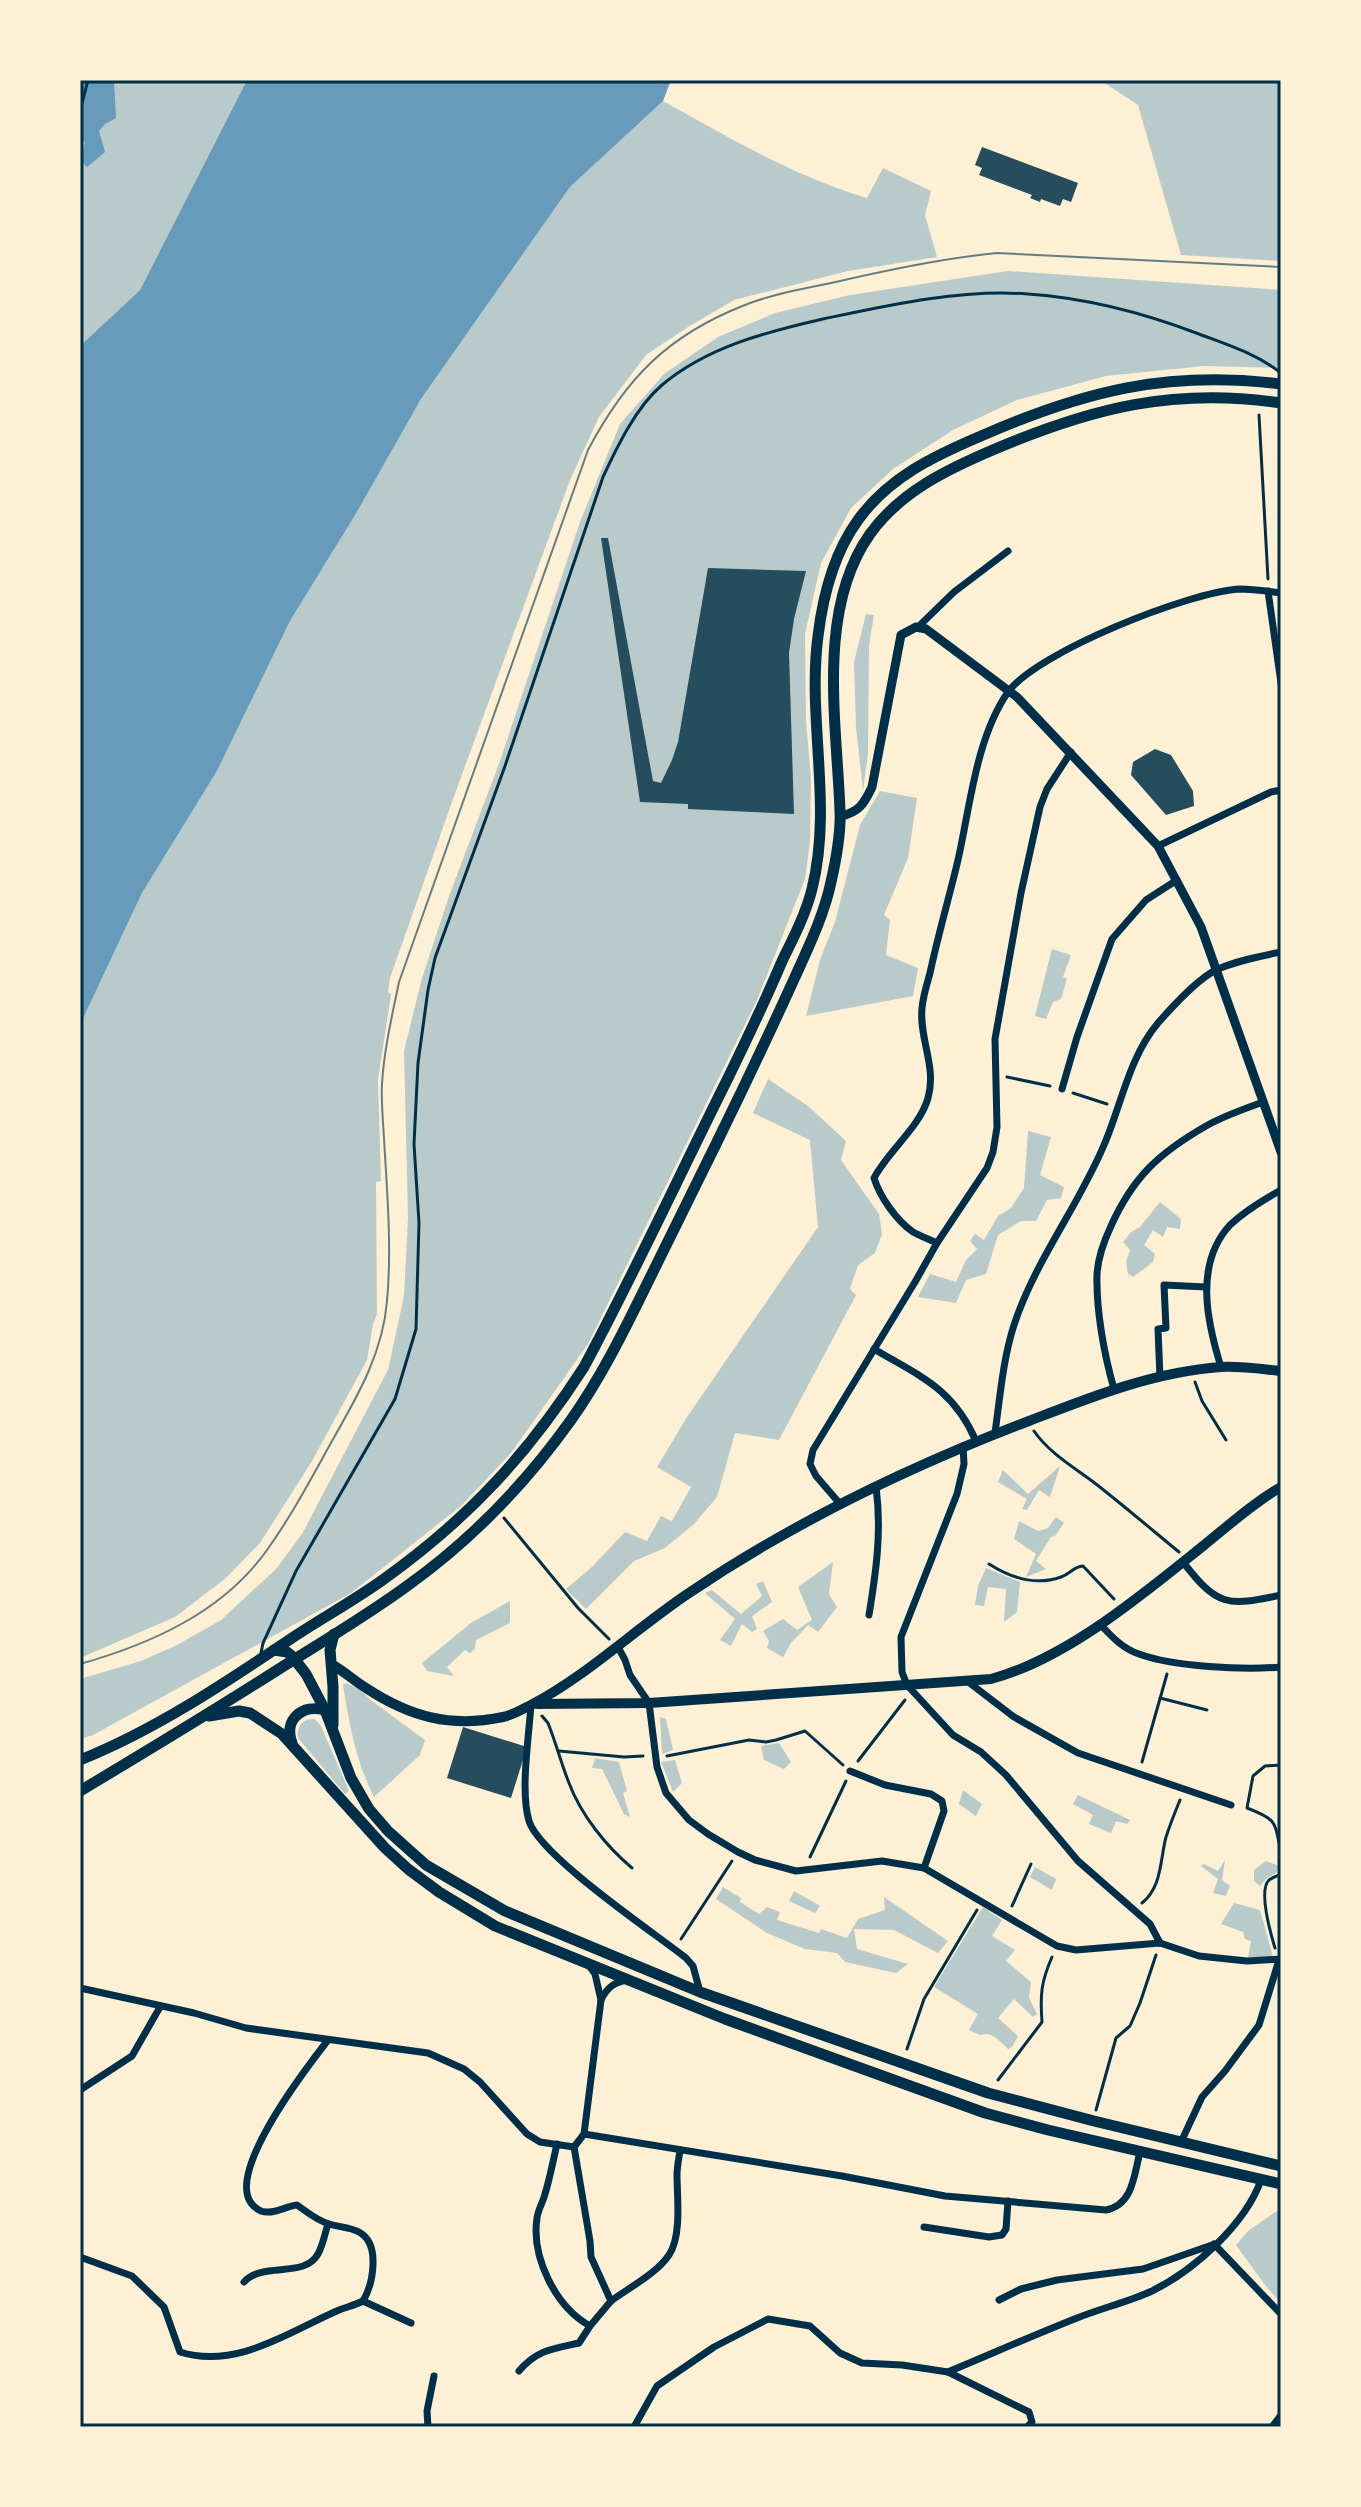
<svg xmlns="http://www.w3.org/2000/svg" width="1361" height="2507" font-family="Jost,sans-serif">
<rect width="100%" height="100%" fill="#fdf0d5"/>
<!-- green -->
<g fill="#b9caca">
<polygon points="80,80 247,80 140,290 80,346"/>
<polygon points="1100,80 1281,80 1281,261 1181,255 1138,105"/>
<path d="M663,101C729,138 794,176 867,198L883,168L931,191L925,215L937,257L848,271L734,300L688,327L646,355L599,417L570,480L453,799L390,978L388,992L391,994L378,1080L381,1181L376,1182L377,1314L373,1324L367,1360L312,1461L260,1543L226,1578L175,1617L80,1658V1025L142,893L217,771L290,621L357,512L421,399L570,187Z"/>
<polygon points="1008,271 1281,290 1281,368 1204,366 1106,376 1017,400 953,430 893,469 851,508 821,563 805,634 806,720 811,780 810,841 805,879 757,1000 588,1344 511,1453 462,1505 351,1593 93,1735 80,1739 80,1679 141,1661 177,1645 221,1620 276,1569 302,1534 388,1370 404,1296 408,1218 404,1051 422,978 448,899 500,761 580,522 620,424 664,374 718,337 775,313 850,295"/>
<polygon points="866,614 874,615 869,645 868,753 863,791 856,727 854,662"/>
<polygon points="880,791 917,798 908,858 884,915 890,920 886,955 918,968 913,996 806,1016 820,960 835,922 860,825"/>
<polygon points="1052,949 1071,955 1063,977 1067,979 1061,999 1053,1002 1046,1019 1035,1016"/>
<polygon points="768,1079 808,1106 846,1141 841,1160 879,1214 882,1234 875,1253 858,1265 850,1289 856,1295 779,1440 735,1433 717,1497 694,1524 665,1548 634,1561 586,1609 566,1589 593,1566 625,1532 647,1541 661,1516 672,1521 691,1487 657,1467 687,1417 818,1227 810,1140 753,1113"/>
<polygon points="1028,1131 1051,1137 1040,1175 1064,1187 1061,1198 1047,1200 1036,1221 1021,1221 998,1235 986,1274 966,1280 956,1303 918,1297 930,1274 956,1282 966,1260 977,1249 970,1241 975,1234 984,1240 998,1216 1011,1208 1024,1188"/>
<polygon points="1160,1202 1181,1219 1180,1229 1167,1227 1163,1237 1153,1230 1144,1245 1155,1254 1153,1262 1133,1277 1128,1274 1126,1262 1130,1250 1123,1242 1131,1232 1140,1227"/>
<polygon points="1060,1466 1050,1497 1039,1490 1027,1510 1022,1509 1027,1499 998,1482 1003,1470 1028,1494"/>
<polygon points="1056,1517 1064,1523 1055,1536 1051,1537 1036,1561 1046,1569 1026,1577 1036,1554 1014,1539 1019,1521 1038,1531 1048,1528"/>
<polygon points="833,1562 829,1594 837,1607 818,1632 808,1625 791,1643 783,1657 767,1648 769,1641 763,1631 783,1619 797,1630 812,1620 798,1587"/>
<polygon points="986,1568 1020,1582 1017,1612 1004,1622 1006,1589 988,1587 984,1606 975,1605 978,1586"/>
<polygon points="763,1581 772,1602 752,1616 757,1629 752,1632 742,1624 731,1646 720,1640 735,1619 705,1593 712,1590 741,1614 762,1596 756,1584"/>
<polygon points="510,1601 510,1623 476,1640 475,1649 470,1653 465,1650 447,1667 454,1676 427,1671 422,1663 471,1623"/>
<path d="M346,1683L359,1689L372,1701L425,1740L420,1755L374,1797C356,1762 349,1723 343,1685Z"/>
<polygon points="660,1717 666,1719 673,1750 662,1754"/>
<path d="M315,1719L321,1726L349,1791L345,1794L298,1738C296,1726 303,1718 315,1719Z"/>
<polygon points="779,1743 791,1762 784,1769 764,1760 761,1746"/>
<polygon points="595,1758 619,1762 627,1791 623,1793 630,1817 624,1814 602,1769 592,1768"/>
<polygon points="675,1760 682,1783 673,1792 661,1762"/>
<polygon points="963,1790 982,1804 976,1816 959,1804"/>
<polygon points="1078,1795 1130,1820 1127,1824 1116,1821 1111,1833 1089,1824 1093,1815 1073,1804"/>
<polygon points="1225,1860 1222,1880 1230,1886 1226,1896 1213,1893 1218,1879 1201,1866 1204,1864 1218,1871"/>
<polygon points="1266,1861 1279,1866 1276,1873 1267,1878 1260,1886 1254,1881 1254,1870"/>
<polygon points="1035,1867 1056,1879 1052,1890 1030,1877"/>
<polygon points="723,1887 741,1898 740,1902 759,1914 767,1907 780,1912 777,1920 819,1933 821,1929 847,1938 858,1919 885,1910 884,1897 948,1941 938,1953 894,1930 854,1929 857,1949 908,1964 896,1973 845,1962 837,1953 805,1949 767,1933 716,1899"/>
<polygon points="794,1891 820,1906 815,1913 789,1901"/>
<polygon points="1234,1903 1260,1910 1273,1957 1248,1957 1251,1941 1245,1939 1243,1932 1221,1924"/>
<path d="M983,1907L1002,1920L992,1936L1015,1950L1006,1961L1031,1982L1029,1998L1037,2014L1033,2017L1014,1999L998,2018L1018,2036L1012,2047L1008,2049C999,2041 993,2031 980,2035L969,2030L978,2014L934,1987Z"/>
<polygon points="1281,2208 1281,2303 1265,2285 1236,2245 1248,2231"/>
</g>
<!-- water -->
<g fill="#669bbc">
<polygon points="80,80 114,80 116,118 105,124 99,131 105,152 87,167 81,161 85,142 80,140"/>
<polygon points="247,80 671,80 663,101 570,187 421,399 357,512 290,621 217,771 142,893 80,1025 80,346 140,290"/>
</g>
<!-- building -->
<g fill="#264d5e">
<polygon points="982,147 1078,183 1071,202 1063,199 1060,206 1041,199 1040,202 1030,198 1032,195 979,175 982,168 975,165"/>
<polygon points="601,538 608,538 653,781 661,783 672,760 678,742 708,568 806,571 794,619 789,653 794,814 688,809 688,804 640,802"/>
<polygon points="1155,749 1171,755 1193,791 1194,806 1166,815 1131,775 1133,762"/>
<polygon points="463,1727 527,1747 511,1798 447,1778"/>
</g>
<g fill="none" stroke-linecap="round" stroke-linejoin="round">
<!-- path -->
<g stroke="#003049" stroke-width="3">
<polyline points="80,111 88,80"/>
<polyline points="1259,415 1268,579"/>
<polyline points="1007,1077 1050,1086"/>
<polyline points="1073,1093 1107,1104"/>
<polyline points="1195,1382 1202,1401 1226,1440"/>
<path d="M1034,1431C1049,1453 1075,1468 1096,1484C1124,1506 1151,1529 1179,1552"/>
<polyline points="504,1518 578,1608 609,1639"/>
<path d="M989,1564C1011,1578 1036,1586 1061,1577C1070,1574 1073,1567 1083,1566L1114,1599"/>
<polyline points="1160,1698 1207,1710"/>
<path d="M542,1716L548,1723C556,1743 561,1763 569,1783C581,1815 606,1846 632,1868"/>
<polyline points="559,1751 624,1757 643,1756"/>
<polyline points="667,1756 749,1740 766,1742 776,1740 805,1731 843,1765"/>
<polyline points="858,1761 905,1700"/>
<polyline points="1142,1762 1167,1674"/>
<path d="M1281,1765L1265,1766L1253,1776L1247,1808C1278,1820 1274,1821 1281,1852"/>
<polyline points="810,1857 846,1781"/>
<path d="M1142,1903C1162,1887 1160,1860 1166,1837C1170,1825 1175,1812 1180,1800"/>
<polyline points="1012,1906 1031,1864"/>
<polyline points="681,1939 732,1861"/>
<path d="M1275,1948C1271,1935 1258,1890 1269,1880C1273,1877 1277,1876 1281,1874"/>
<polyline points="907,2049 924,1999 977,1910"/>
<path d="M998,2080L1042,2022C1040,1995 1041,1982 1052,1957"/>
<polyline points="1096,2110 1116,2038 1130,2026 1140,2003 1156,1955"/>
</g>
<!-- service -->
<path stroke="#003049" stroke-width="3" d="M261,1653L263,1643L296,1571L395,1399L416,1329L419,1223L414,1144L418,1063L428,990L435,958L505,766L603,477C617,447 636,407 662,385C707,347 766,332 823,319C889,305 960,289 1028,294C1087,298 1144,313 1199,334C1228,345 1257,354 1281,373"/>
<!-- minor -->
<g stroke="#003049" stroke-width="7">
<polyline points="1268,591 1281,683"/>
<polyline points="918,627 954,592 1008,551"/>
<polyline points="1158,846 1271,792 1281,790"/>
<polyline points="1062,1089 1077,1037 1112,939 1146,900 1177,880"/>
<path d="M937,1243C929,1239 920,1236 913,1232C896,1220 880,1197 874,1178C888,1151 920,1127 928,1098C937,1067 919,1039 922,1008C923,996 927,984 930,973C938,935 949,898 958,860C970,807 976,738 1008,692C1037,652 1189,592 1239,589C1252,589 1267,591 1281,593"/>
<path d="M874,1349C921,1377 953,1388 976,1441"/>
<path d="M1221,1367C1207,1322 1194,1264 1230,1225C1245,1211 1263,1200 1281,1190"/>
<polyline points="1160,1377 1158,1329 1166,1328 1164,1285 1206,1287"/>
<path d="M1114,1389C1104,1354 1096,1310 1097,1274C1098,1257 1104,1241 1111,1226C1133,1177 1159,1153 1206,1126C1223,1116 1244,1109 1263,1102"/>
<path d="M995,1433C1000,1397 1003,1359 1014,1325C1035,1261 1078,1207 1104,1145C1121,1106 1129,1057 1158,1023C1172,1007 1198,979 1216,970C1235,961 1261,956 1281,952"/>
<polyline points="963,1446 964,1464 957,1494 901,1637 902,1672 907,1685 953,1735 981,1752 1006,1775 1078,1861 1150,1924 1160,1943"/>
<polyline points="841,1505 816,1476 810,1464 813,1450 915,1282 937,1243 987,1168 993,1152 997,1127 995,1039 1021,893 1040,807 1047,789 1071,752"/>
<path d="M1183,1562C1217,1606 1227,1607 1281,1595"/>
<path d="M869,1615C876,1572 882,1531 876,1487"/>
<path d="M1100,1624C1111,1636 1123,1649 1139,1654C1174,1667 1243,1670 1281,1667"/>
<polyline points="618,1647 625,1660 630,1675 649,1703 657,1767 666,1793 689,1820 708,1834 738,1852 755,1860 796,1871 882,1861 924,1868 1057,1946 1076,1950 1160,1943 1199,1956 1247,1961 1281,1959"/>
<polyline points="967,1681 1014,1717 1078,1753 1231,1805"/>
<path d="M531,1704C529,1737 520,1791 529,1821C540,1856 653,1932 686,1958L693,1966L700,1992"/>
<polyline points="850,1771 885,1785 931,1794 942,1801 944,1811 924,1868"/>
<polyline points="80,1988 194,2013 246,2028 428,2053 464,2069 480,2082 527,2134 540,2142 574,2147 584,2134 601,2000 595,1974 590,1967"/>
<path d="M601,2000C607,1988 613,1983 626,1980"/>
<polyline points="80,2090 132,2056 160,2007"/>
<path d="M584,2134L842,2176L945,2196L1106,2210C1133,2205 1134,2175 1140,2152"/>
<polyline points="1181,2142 1202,2097 1225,2071 1259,2025 1279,1960"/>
<path d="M557,2144C553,2161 550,2178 545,2194C543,2202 538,2210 537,2218C531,2258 556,2307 590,2326L611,2301L591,2257L590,2241L574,2147"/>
<polyline points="924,2227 989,2237 1002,2235 1006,2229 1008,2201"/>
<polyline points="1214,2244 1281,2314"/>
<path d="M80,2257L132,2276L164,2307L180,2352C237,2370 290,2331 339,2310C347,2307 355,2305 363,2301C373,2284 381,2244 359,2232C350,2227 338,2227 329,2224C316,2220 307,2212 297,2205C287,2206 276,2213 267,2212C261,2212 255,2208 251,2203C227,2170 307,2067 328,2040"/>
<path d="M244,2282C263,2261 304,2279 318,2254C323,2245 325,2233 328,2224"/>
<polyline points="999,2300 1021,2289 1057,2280 1143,2269 1212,2245"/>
<polyline points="363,2301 411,2323"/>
<path d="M611,2301C630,2287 656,2274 669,2255C682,2236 677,2196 677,2175C677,2167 679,2158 680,2150"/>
<path d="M519,2371C537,2350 552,2349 579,2343L590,2326"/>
<polyline points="428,2427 427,2411 434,2376"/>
<polyline points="634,2427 657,2386 714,2347 768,2319 810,2326 840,2353 862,2363 902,2365 948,2372"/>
<path d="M1027,2427L1032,2422L1029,2412L948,2372C991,2354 1034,2335 1077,2318C1102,2308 1128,2302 1152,2291C1193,2271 1245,2225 1261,2180"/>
<polyline points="1272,2427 1281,2415"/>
</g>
<!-- tertiary -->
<path stroke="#003049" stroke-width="9" d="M841,816C859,812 864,804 872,787L901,635L916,627L926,629L1017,697L1158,846L1201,927L1281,1152"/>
<!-- secondary -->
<g stroke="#003049" stroke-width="10">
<path d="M331,1664C344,1671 353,1680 366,1688C410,1717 451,1728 503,1717C513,1715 522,1709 531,1705C588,1675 635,1629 689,1593C794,1522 911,1466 1029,1421C1091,1397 1153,1372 1221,1367C1241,1366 1261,1369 1281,1371"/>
<path d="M537,1704L649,1703L991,1679C1066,1659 1142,1595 1203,1546C1228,1526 1253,1503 1281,1487"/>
</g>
<!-- primary -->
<g stroke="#003049" stroke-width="11">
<polyline points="274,1650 287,1652 292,1656 306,1674 325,1710 351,1778 369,1809 388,1831 426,1865 505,1911 700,1992 988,2093 1094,2121 1281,2166"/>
<polyline points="209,1716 239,1711 250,1713 282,1734 385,1848 408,1869 439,1892 495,1926 725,2019 985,2113 1048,2130 1281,2184"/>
<polyline points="333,1725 333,1687 330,1650 334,1634"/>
<path d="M292,1743C283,1719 303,1704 325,1710"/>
<path d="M80,1760C155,1730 225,1683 292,1638C322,1618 355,1600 384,1579C469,1518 528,1454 584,1367C635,1272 680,1174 728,1078C747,1039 766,999 783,959C794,937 806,913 812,889C833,805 807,720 818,636C823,595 834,553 858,520C889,477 934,456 981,436C1084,391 1167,370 1281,384"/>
<path d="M80,1791C147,1751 213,1711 279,1669C322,1642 366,1616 407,1586C470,1541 526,1483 571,1420C600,1379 623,1333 645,1288C669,1239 693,1190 717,1142C744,1087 770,1032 795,977C809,946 824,915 831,882C836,860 841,834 840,811C837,724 816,610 870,534C901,491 948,469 995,449C1092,408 1174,387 1281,403"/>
</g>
<!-- tram -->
<path stroke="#657d81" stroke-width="2" d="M80,1664C151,1644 223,1612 267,1550C292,1515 312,1477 332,1441C357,1397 383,1353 387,1301C392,1247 387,1192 384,1138C383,1120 381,1101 382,1084C384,1050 392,1016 399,982L588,450C626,378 668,335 745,305C775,293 809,288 840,281C892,269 944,258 997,253L1281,267"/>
</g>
<!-- border -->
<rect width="1361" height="2507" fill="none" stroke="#fdf0d5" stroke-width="164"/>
<rect x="82" y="82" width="1197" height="2343" fill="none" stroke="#003049" stroke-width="3"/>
</svg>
